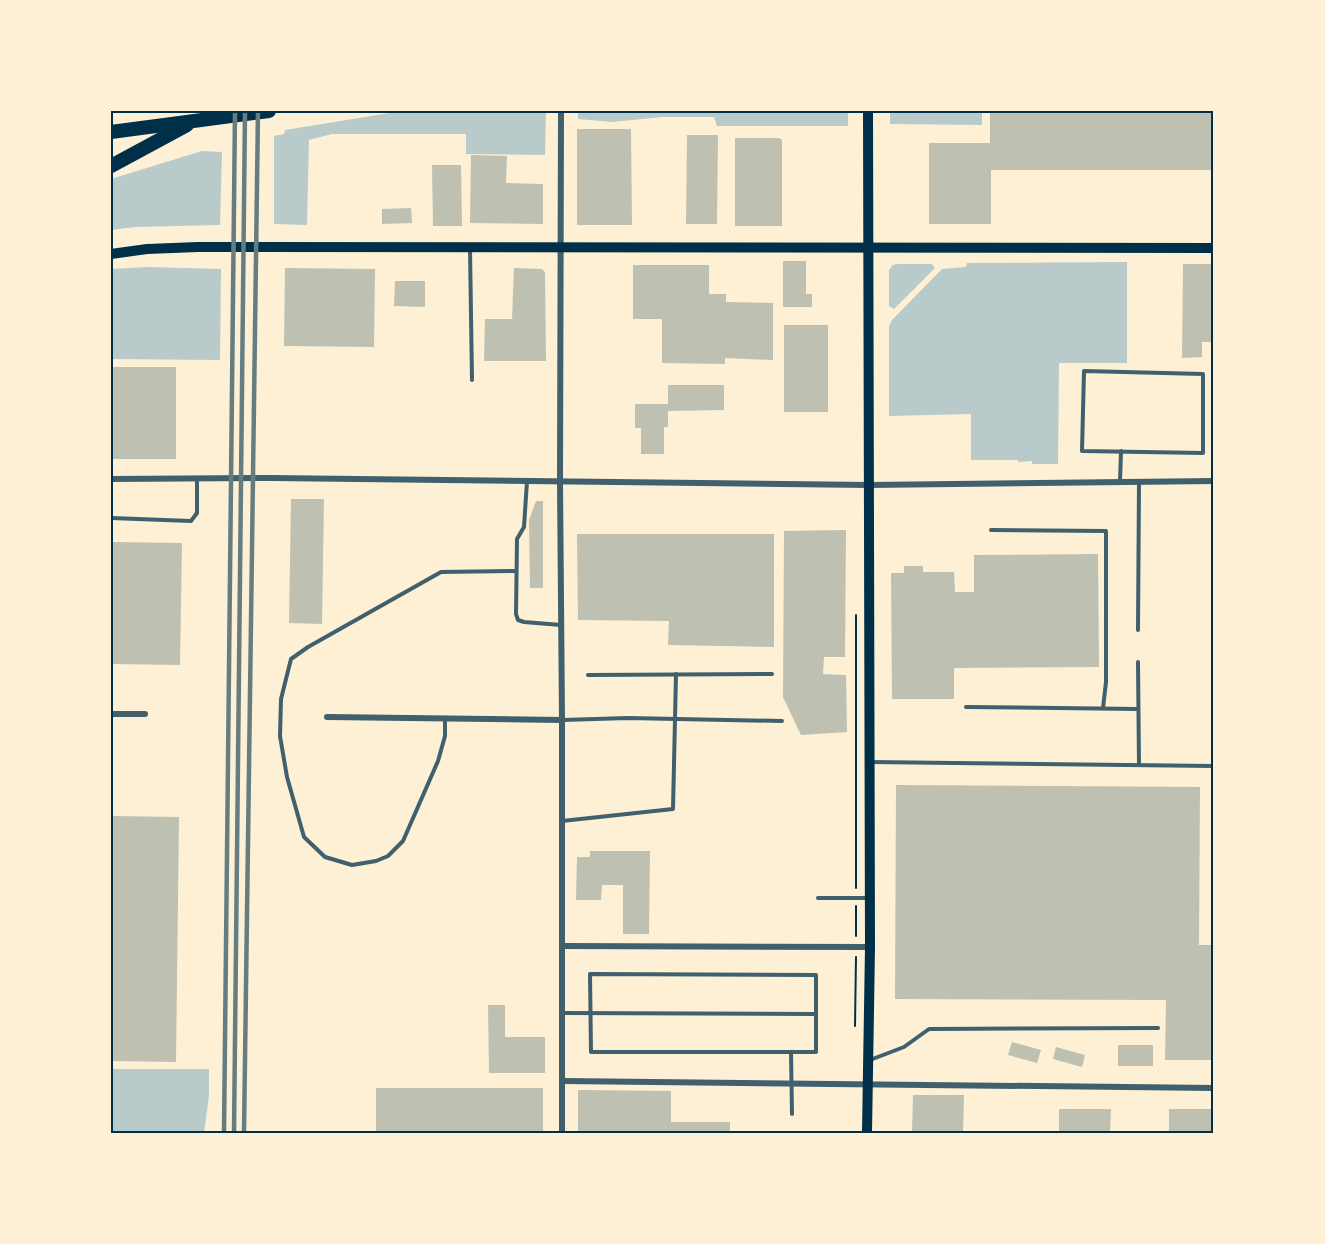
<svg xmlns="http://www.w3.org/2000/svg" width="1325" height="1244" font-family="Montserrat,sans-serif">
<rect width="100%" height="100%" fill="#fdf0d5"/>
<!-- green -->
<g fill="#b9caca">
<polygon points="402,111 546,111 545,155 466,154 466,134 332,134 309,140 307,225 274,224 274,136 284,134 285,130"/>
<polygon points="578,111 848,111 848,126 717,126 714,117 662,117 612,122 578,119"/>
<polygon points="890,111 982,111 982,125 890,124"/>
<polygon points="202,151 222,152 220,225 135,227 111,230 111,179"/>
<polygon points="1127,262 1127,363 1059,363 1058,464 1032,464 1032,461 1018,462 1018,460 971,460 971,414 889,416 889,326 892,320 942,269 966,267 967,263"/>
<polygon points="897,264 932,264 935,268 894,309 889,306 889,270 893,265"/>
<polygon points="147,267 221,269 220,360 111,359 111,269"/>
<polygon points="111,1069 209,1069 209,1096 204,1133 111,1133"/>
</g>
<!-- building -->
<g fill="#bec0b2">
<polygon points="990,111 1214,111 1214,170 991,170 991,224 929,224 929,143 990,143"/>
<polygon points="577,129 631,129 632,225 577,225"/>
<polygon points="687,135 718,135 717,224 686,224"/>
<polygon points="735,138 779,138 782,140 782,226 735,226"/>
<polygon points="471,155 507,156 506,183 543,184 543,224 470,223"/>
<polygon points="432,165 461,165 462,226 433,226"/>
<polygon points="411,208 412,223 382,224 382,209"/>
<polygon points="783,261 806,261 806,294 812,294 812,307 783,307"/>
<polygon points="1183,264 1214,264 1214,342 1202,342 1202,357 1182,358"/>
<polygon points="633,265 709,265 709,294 726,294 726,302 773,303 773,360 725,358 725,364 662,363 662,319 633,319"/>
<polygon points="285,268 375,269 374,347 284,346"/>
<polygon points="514,268 542,269 545,272 546,361 484,361 485,319 512,319"/>
<polygon points="395,281 425,281 425,307 394,306"/>
<rect x="784" y="325" width="44" height="87"/>
<rect x="111" y="367" width="65" height="92"/>
<polygon points="668,385 724,385 724,410 668,411 668,427 664,427 664,454 641,454 641,428 635,428 635,404 668,404"/>
<polygon points="291,499 324,499 322,624 289,623"/>
<polygon points="536,501 543,501 543,588 530,588 529,520"/>
<polygon points="846,530 845,657 824,657 823,674 846,675 847,732 801,735 783,697 784,531"/>
<polygon points="577,534 774,534 774,647 668,645 669,621 578,620"/>
<polygon points="111,542 182,543 180,665 111,664"/>
<polygon points="1098,554 1099,667 954,668 954,699 892,699 891,573 904,573 904,566 923,566 923,572 954,572 955,592 974,592 974,555"/>
<polygon points="896,785 1200,787 1199,945 1214,945 1214,1060 1165,1060 1166,1000 895,999"/>
<polygon points="111,816 179,817 176,1062 111,1061"/>
<polygon points="590,851 650,851 649,934 623,934 623,885 602,885 601,900 576,900 577,857 590,857"/>
<polygon points="488,1005 505,1005 505,1037 545,1037 545,1073 489,1073"/>
<polygon points="1012,1042 1041,1050 1037,1063 1008,1055"/>
<rect x="1118" y="1045" width="35" height="21"/>
<polygon points="1056,1047 1085,1055 1082,1067 1053,1059"/>
<rect x="376" y="1088" width="167" height="45"/>
<polygon points="578,1090 671,1091 671,1122 730,1122 730,1133 578,1133"/>
<polygon points="913,1095 964,1095 963,1133 912,1133"/>
<polygon points="1059,1109 1111,1109 1110,1133 1059,1133"/>
<rect x="1169" y="1109" width="45" height="24"/>
</g>
<g fill="none" stroke-linecap="round" stroke-linejoin="round">
<!-- path -->
<g stroke="#003049" stroke-width="2">
<polyline points="856,615 856,888"/>
<polyline points="856,906 856,936"/>
<polyline points="855,1026 856,957"/>
</g>
<!-- service -->
<g stroke="#3f606c" stroke-width="4">
<polyline points="470,249 472,380"/>
<polygon points="1084,371 1203,374 1203,453 1082,451"/>
<polyline points="527,481 524,527 517,539 516,614 518,620 524,622 561,625"/>
<polyline points="1120,482 1121,451"/>
<polyline points="111,518 191,521 197,513 197,479"/>
<polyline points="991,530 1106,531 1106,682 1103,708"/>
<polyline points="1138,630 1139,482"/>
<polyline points="1138,662 1139,765"/>
<polyline points="588,675 772,674"/>
<polyline points="966,707 1138,709"/>
<polyline points="445,719 445,736 438,761 403,841 388,856 376,861 352,865 325,857 304,837 287,777 280,736 281,699 291,659 308,647 441,572 516,571"/>
<polyline points="562,720 628,718 782,721"/>
<polyline points="870,762 1214,766"/>
<polyline points="562,821 673,809 676,674"/>
<polyline points="818,898 869,898"/>
<polygon points="590,974 816,975 816,1052 591,1052"/>
<polyline points="563,1013 816,1014"/>
<polyline points="791,1052 792,1114"/>
<polyline points="870,1060 904,1047 929,1029 1158,1028"/>
</g>
<!-- minor -->
<g stroke="#3f606c" stroke-width="6">
<polyline points="561,111 560,482 562,720 562,1133"/>
<polyline points="111,479 271,478 869,485 1214,481"/>
<polyline points="111,714 145,714"/>
<polyline points="327,717 562,720"/>
<polyline points="562,946 870,947"/>
<polyline points="563,1081 1214,1088"/>
</g>
<!-- secondary -->
<g stroke="#003049" stroke-width="10">
<polyline points="111,254 147,249 198,247 1214,248"/>
<polyline points="867,1133 870,947 868,111"/>
</g>
<!-- motorway -->
<g stroke="#003049" stroke-width="14">
<polyline points="111,132 269,111"/>
<polyline points="111,166 187,125"/>
</g>
<!-- rail -->
<g stroke="#657d81" stroke-width="4.5">
<polyline points="224,1133 235,111"/>
<polyline points="234,1133 245,111"/>
<polyline points="244,1133 258,111"/>
</g>
</g>
<!-- border -->
<rect width="1325" height="1244" fill="none" stroke="#fdf0d5" stroke-width="225"/>
<rect x="112" y="112" width="1100" height="1020" fill="none" stroke="#003049" stroke-width="2"/>
</svg>
